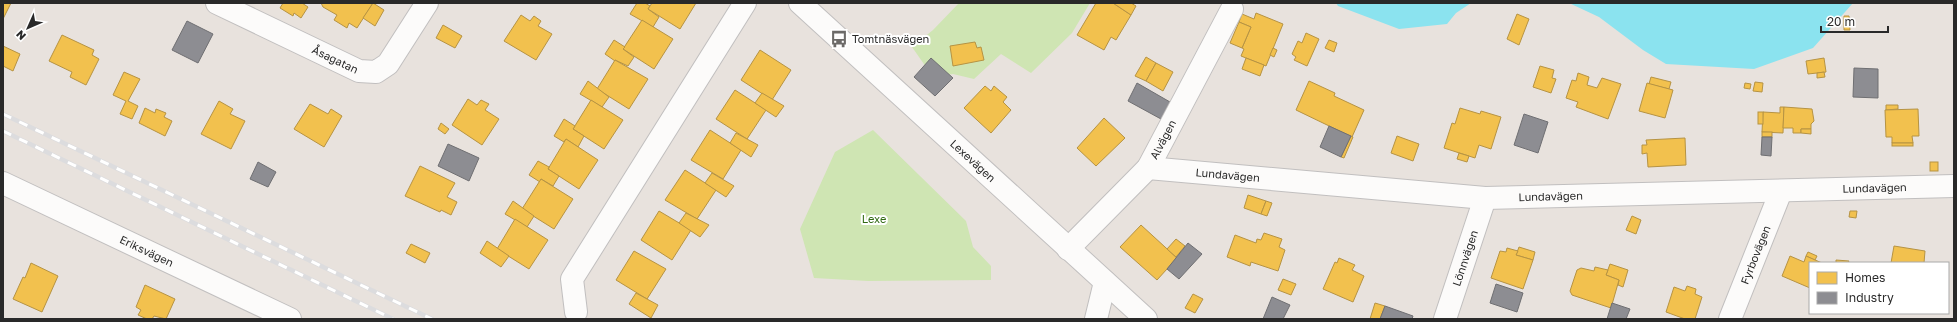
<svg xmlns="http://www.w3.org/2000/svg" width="1957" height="322" font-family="'Golos Text',sans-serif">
<rect width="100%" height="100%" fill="#e8e2dd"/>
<!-- green -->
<g fill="#cfe5b3">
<polygon points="959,3 1090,3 1072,33 1031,73 1001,54 974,79 953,74 933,77 912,47 933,30"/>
<polygon points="873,130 966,221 973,247 991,266 991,280 868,281 814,278 800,229 835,152"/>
</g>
<!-- water -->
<g fill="#8be3ef">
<polygon points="1336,3 1471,3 1456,13 1447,24 1399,29 1338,6"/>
<polygon points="1569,3 1853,3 1813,48 1754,69 1666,64 1643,50 1599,17"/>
</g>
<!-- homes -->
<g fill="#f2c14e" stroke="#b69343">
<polygon points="3,3 11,3 3,19"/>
<polygon points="283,3 302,3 308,7 301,18 294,13 293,16 280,8"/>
<polygon points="321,3 373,3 357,28 349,23 347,28 334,20 337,15 323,7"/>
<polygon points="373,3 384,10 375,26 363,18"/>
<polygon points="637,3 645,3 650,6 648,9 659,17 653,27 630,14"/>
<polygon points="652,3 696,3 680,29 648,9"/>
<polygon points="1096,3 1113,3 1131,15 1116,40 1111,37 1104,50 1077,35"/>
<polygon points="1113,3 1131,3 1136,6 1131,15"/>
<polygon points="1256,13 1283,24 1266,66 1241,56 1244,49 1242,48 1251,27 1239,22 1242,14 1254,19"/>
<polygon points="1517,14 1529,19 1519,45 1507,39"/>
<polygon points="521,15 530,21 534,16 541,21 538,26 552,34 536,60 504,41"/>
<polygon points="1844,16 1849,16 1850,30 1844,30"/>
<polygon points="642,20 673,39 654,69 623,49"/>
<polygon points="1239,22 1251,27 1242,48 1230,43"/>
<polygon points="443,25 462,36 455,48 436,38"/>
<polygon points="1306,33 1319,39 1307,66 1294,60 1296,57 1292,54 1298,41 1302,43"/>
<polygon points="62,35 94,50 92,55 99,59 86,85 70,77 72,72 49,61"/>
<polygon points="614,40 625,47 623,49 634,57 628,66 615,60 615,61 605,54"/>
<polygon points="1329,40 1337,43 1334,52 1325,48"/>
<polygon points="975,42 977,48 981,47 984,60 953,66 950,46"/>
<polygon points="3,46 20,54 13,71 3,66"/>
<polygon points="1273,48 1277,50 1274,57 1270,55"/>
<polygon points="760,50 791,70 772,100 741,80"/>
<polygon points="1146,57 1156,63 1146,81 1135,76"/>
<polygon points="1246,58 1264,65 1260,76 1242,69"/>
<polygon points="1824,58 1826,72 1808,74 1806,61"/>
<polygon points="615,60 648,79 629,109 597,89"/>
<polygon points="1156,63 1173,72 1163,91 1146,81"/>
<polygon points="1540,66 1554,70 1552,78 1556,79 1551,93 1533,87"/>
<polygon points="124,72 140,79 128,101 138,106 132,119 120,114 126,101 113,95"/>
<polygon points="1824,72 1825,77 1817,78 1817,73"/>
<polygon points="1578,73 1589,77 1587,85 1597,88 1602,78 1621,84 1608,119 1576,107 1578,102 1566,98 1572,80 1576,81"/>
<polygon points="1651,77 1671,82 1669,89 1649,84"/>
<polygon points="588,81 609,97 602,107 580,94"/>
<polygon points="1309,81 1335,93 1334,96 1364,110 1352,137 1296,110"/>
<polygon points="1755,82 1763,83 1762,92 1753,91"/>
<polygon points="1647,83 1673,90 1665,118 1639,111"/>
<polygon points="1745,83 1751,84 1750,89 1744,88"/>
<polygon points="985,86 991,91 994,86 1007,97 1003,102 1011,110 991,133 964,108"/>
<polygon points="735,90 766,110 747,139 716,119"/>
<polygon points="762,93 784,106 776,117 755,103"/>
<polygon points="468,99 477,105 481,100 489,104 485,110 499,119 482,145 452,125"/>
<polygon points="591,100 623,120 604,149 573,129"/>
<polygon points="219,101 233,109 230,114 245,121 231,149 201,134"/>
<polygon points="310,104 328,114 331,109 342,116 324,147 294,129"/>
<polygon points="1886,105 1898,105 1898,109 1886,110"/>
<polygon points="1780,107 1784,107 1783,133 1762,132 1763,112 1780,113"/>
<polygon points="1784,107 1812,109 1814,121 1811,124 1811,129 1801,129 1801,133 1793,133 1793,128 1783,128"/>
<polygon points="145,108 155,113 156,109 166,113 164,117 172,121 165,136 139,123"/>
<polygon points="1460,108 1480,114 1481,111 1501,117 1491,149 1479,145 1475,158 1444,148 1452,123 1455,124"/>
<polygon points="1918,109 1919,136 1912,136 1913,143 1892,143 1892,137 1886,137 1885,110"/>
<rect x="1758" y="112" width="5" height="12"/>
<polygon points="1104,118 1125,138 1096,166 1077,148"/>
<polygon points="564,119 575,126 573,129 584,136 578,147 566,139 564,142 554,136"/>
<polygon points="441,123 449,129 445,134 438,129"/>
<polygon points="1801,129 1811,129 1811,134 1801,133"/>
<polygon points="710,130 741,150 723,179 691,160"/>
<rect x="1762" y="132" width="10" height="5"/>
<polygon points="736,133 758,145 751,157 730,143"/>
<polygon points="1351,136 1353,137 1344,158 1341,157"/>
<polygon points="1397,136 1419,144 1413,161 1391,153"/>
<polygon points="1685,138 1686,165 1648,167 1647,153 1642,154 1642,145 1647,145 1646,140"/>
<polygon points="566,139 598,160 579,189 548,169"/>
<rect x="1892" y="143" width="21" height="3"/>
<polygon points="1459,153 1469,156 1467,162 1457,159"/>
<polygon points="538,161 549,167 548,169 559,176 553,186 541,179 540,182 529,175"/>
<rect x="1930" y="162" width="8" height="9"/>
<polygon points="420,166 455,183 447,197 457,202 451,215 441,210 440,212 405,196"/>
<polygon points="685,170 716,190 697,219 665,200"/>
<polygon points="712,173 734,186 726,197 705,183"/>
<polygon points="541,179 573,199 554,229 522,209"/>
<polygon points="1248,195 1266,201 1261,214 1244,208"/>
<polygon points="513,201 534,216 527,227 505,214"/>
<polygon points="1266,201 1272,203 1267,216 1261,214"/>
<polygon points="659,211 691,230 672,260 641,240"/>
<polygon points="1850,211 1857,211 1856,218 1849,217"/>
<polygon points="686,213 709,225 700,237 679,223"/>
<polygon points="1632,216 1641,220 1636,234 1626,230"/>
<polygon points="515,219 548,240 529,269 497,249"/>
<polygon points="1141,225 1177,258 1157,280 1120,247"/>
<polygon points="1264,233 1282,239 1279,247 1285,250 1278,271 1251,262 1250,266 1227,257 1235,235 1256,243 1257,239 1261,240"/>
<polygon points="1176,239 1185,246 1176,257 1167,249"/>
<polygon points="487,241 509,256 501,267 480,253"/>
<polygon points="411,244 430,253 425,263 406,253"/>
<polygon points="1894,246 1925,251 1924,263 1891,263"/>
<polygon points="1519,247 1535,252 1533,260 1516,255"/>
<polygon points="1507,248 1518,251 1516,255 1533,260 1523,289 1491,278 1500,251 1506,252"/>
<polygon points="634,251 666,269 647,299 616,280"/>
<polygon points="1808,252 1817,256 1815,260 1806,256"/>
<polygon points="1790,256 1804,262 1806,256 1822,263 1810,263 1810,288 1782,276"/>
<polygon points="1339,258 1355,265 1352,270 1364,276 1353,302 1323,289 1335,262 1337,263"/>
<polygon points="1836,260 1849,261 1848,263 1836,263"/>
<polygon points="31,263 58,276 42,312 13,299 23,277 25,278"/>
<polygon points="1610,264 1628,270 1623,287 1618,285 1619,280 1606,275"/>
<polygon points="1595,267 1608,270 1606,275 1619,280 1611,308 1572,295 1570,291 1577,270 1581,268 1594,271"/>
<polygon points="1283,279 1296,284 1291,295 1278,290"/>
<polygon points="145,285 175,299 166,319 154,316 152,319 147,319 138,315 141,310 136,307"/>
<polygon points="1687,286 1696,289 1695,294 1702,297 1695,319 1685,319 1666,312 1674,287 1685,291"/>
<polygon points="636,293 658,305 651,318 629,304"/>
<polygon points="1193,294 1203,299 1195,313 1185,308"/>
<polygon points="1375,303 1385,306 1380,319 1370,319"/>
</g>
<!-- industry -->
<g fill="#8d8d92" stroke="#6f6f72">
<polygon points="187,21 213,34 198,63 172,50"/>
<polygon points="931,58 953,78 935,96 914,77"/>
<polygon points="1854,68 1878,69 1878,98 1853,97"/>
<polygon points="1137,83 1170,102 1161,119 1128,101"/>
<polygon points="1524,114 1548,122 1538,153 1514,145"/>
<polygon points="1329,126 1351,136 1341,157 1320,147"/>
<polygon points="1762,137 1772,137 1771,156 1761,155"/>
<polygon points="448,144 479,158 469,181 438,166"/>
<polygon points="258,162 276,172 268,187 250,179"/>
<polygon points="1188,243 1202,254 1179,279 1167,269"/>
<polygon points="1496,284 1523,293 1517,312 1490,303"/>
<polygon points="1272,297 1290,305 1283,319 1263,319"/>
<polygon points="1612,303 1630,309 1626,319 1607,319"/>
<polygon points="1385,306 1413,316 1412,319 1380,319"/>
</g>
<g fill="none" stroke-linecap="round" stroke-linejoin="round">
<!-- street casing -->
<g stroke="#c1bfbf" stroke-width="24">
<g id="street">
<path id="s1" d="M217,3L359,71L376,72L388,64L427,3"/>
<path id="s2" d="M1148,168L1485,198L1954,186"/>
<path id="s3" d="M3,183L290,319"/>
<path id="s4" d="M1068,249L1148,168L1232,9"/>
<polyline points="576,312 572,279 745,3"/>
<polyline points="1096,319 1105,282"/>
<path id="s5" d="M1445,319L1485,198"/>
<path id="s6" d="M1730,319L1781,191"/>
</g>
</g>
<!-- secondary casing -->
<g stroke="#c1bfbf" stroke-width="24">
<g id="secondary">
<path id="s7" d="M800,3L1146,319"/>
</g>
</g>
<!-- street -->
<use href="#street" stroke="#fcfbfa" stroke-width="22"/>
<!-- secondary -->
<use href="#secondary" stroke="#fcfbfa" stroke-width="22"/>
<!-- rail casing -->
<g stroke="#dcdcde" stroke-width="4.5">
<g id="rail">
<polyline points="3,114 432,319"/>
<polyline points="3,131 393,319"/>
</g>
</g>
<!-- rail -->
<use href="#rail" stroke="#fff" stroke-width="3" stroke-dasharray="9" stroke-linecap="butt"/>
</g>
<!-- icons -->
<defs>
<g id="bus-bare" transform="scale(1.38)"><path d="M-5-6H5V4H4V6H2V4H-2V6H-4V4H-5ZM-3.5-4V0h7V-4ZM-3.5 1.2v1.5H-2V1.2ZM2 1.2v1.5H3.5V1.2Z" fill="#6c6a68" stroke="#fff" stroke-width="2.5" paint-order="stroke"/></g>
</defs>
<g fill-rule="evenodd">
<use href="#bus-bare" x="839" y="39"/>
</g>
<g text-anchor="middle" stroke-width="4" stroke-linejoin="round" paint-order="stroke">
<!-- poi labels -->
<g font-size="11" fill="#292929" stroke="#fff" text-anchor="start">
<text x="852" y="43">Tomtnäsvägen</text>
</g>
<!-- street labels -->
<g font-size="11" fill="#292929" stroke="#fff">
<text dy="4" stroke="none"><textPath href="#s1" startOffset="131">Åsagatan</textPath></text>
<text dy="4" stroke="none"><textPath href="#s4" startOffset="146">Alvägen</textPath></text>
<text dy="4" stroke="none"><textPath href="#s7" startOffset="234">Lexevägen</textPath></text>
<text dy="4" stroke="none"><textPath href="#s2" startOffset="80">Lundavägen</textPath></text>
<text dy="4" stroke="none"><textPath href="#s2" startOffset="728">Lundavägen</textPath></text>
<text dy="4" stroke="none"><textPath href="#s2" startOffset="404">Lundavägen</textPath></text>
<text dy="4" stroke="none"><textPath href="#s3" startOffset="159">Eriksvägen</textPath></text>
<text dy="4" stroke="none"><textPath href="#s6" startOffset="69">Fyrbovägen</textPath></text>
<text dy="4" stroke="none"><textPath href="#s5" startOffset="64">Lönnvägen</textPath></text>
</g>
<!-- park labels -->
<g font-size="11" fill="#326a14" stroke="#fff">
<text x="874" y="223">Lexe</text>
</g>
</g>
<!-- border -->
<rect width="1957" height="322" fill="none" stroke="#292929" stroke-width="8"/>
<!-- legend -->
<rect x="1809" y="262" width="140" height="52" fill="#ffffff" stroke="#a9a9a9"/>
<rect x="1817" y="272" width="20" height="12" fill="#f2c14e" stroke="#a9a9a9"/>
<text x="1845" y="282" font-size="12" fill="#292929">Homes</text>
<rect x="1817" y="292" width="20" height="12" fill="#8d8d92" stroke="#a9a9a9"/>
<text x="1845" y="302" font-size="12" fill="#292929">Industry</text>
<!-- north arrow -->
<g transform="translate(28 28) rotate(225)" stroke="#ffffff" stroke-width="3" paint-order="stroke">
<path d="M0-3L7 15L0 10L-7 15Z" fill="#292929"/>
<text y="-6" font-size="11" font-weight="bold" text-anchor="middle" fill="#292929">N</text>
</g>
<!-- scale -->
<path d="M1821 26v6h67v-6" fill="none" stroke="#292929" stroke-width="2"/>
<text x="1827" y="26" font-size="12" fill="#292929" stroke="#ffffff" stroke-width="3" paint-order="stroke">20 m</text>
</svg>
